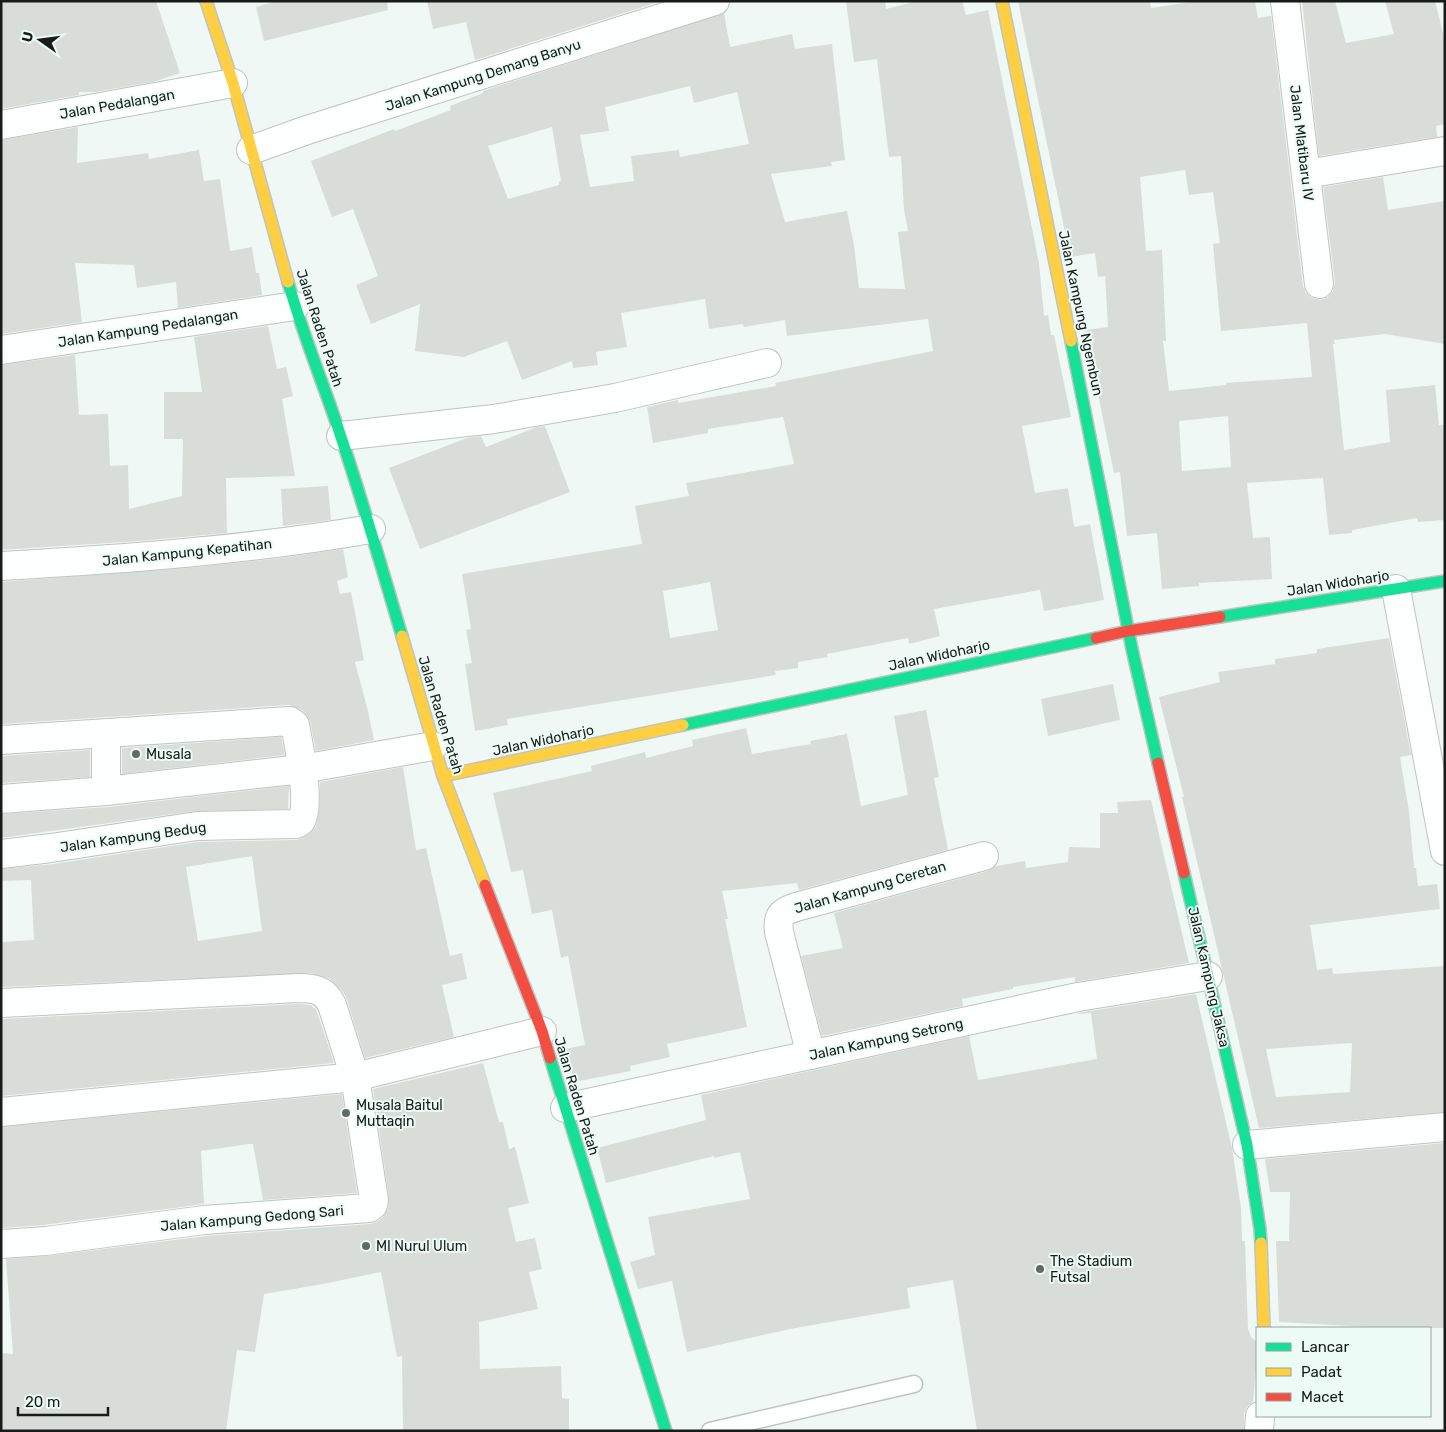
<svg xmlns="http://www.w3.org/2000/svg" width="1446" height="1432" font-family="Rubik,sans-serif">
<rect width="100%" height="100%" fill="#f0f8f5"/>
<!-- building -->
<g fill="#d8ddda" fill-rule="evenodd">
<polygon points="1,1 156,1 180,73 153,82 95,92 79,92 79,95 1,109"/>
<polygon points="277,1 387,1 388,10 264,41 256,7"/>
<polygon points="427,1 662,1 475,60 466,22 433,29"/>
<path d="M846,1H885L886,9L917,1H962L966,15L988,10L1039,263L1044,316L1048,315L1051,335H1054L1071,417L1022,426L1035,493L1068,488L1074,527L1090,524L1104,600L1044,611L1040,590L934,609L940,636L909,644L908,638L827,654L828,657L798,662V668L775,671L776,675L507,719L508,725L475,731L465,664L472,663L466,630L471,629L462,574L642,544L635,506L689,496L686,483L794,464L783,417L708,429V433L653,443L647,407L678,400V403L776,386L775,383L933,351L928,319L787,336L785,320L744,327L743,324L709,329L705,299L621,313L627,347L596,352L598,365L573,368L572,361L522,380L507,341L464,357L415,351L420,304L371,324L356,285L378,276L353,209L332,217L311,161L394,129L395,131L451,110L450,106L483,93V91L724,13L730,47L792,34L795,49L832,44L845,160L831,162L832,166L771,174L785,222L847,211L854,245L859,288L905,289L898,232L908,231L904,210L901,156L889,157L877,59L854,62ZM690,86L694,103L737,92L749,144L680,157L679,150L631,156L634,181L590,187L580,135L609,131L605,107ZM552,127L561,181H559V185L508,199L488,146ZM710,582L718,630L670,638L663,591Z"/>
<path d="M1018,1H1150L1151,8L1197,1H1255L1258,18L1271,16L1303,286L1306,293L1312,298L1320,300L1328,297L1333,291L1335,283L1323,187L1383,177L1388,210L1445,201V344L1385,334L1334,340L1335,344H1333L1344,450L1390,442L1386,390L1435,385L1439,425H1445V520L1418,522L1417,518L1352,530V533L1329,535L1323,478L1247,483L1253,538L1270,537L1272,579L1199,583V586L1162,589L1157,533L1127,536L1120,472L1114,473L1085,330L1108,327L1105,276L1098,277L1095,253L1070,257ZM1185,170L1189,195L1213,192L1220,243L1213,244L1221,331L1307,323L1312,377L1226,383V385L1169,391L1163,341H1166L1162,250L1146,251L1140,177ZM1228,416L1231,467L1182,471L1179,421Z"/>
<polygon points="1302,1 1335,1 1346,43 1394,34 1385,1 1435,1 1445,41 1445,124 1436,126 1437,137 1319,156"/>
<polygon points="78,127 77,163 148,153 149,159 199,150 204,181 220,179 230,251 252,247 256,273 259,273 262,295 178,308 176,282 137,288 134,265 75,263 82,322 1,334 1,140"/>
<polygon points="268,326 277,369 286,367 293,396 282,399 295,476 226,478 227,533 139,541 1,550 1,365 75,355 79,415 108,414 110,466 128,465 129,509 182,496 183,439 164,439 164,392 202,392 194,337"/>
<polygon points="545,426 570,492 420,549 389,468 467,438 481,436 486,447 537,427"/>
<polygon points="328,486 331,520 283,526 281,489"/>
<polygon points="343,549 348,577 337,581 340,594 351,592 364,660 355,662 368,711 374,740 316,751 310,721 305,713 300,709 289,705 1,724 1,582 188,568 281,558"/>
<path d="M1389,638L1411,755L1400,757L1409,811L1414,868H1416L1418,886L1437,884L1440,909L1310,925L1317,970L1332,968L1333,974L1445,966V1112L1259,1128L1182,797H1184L1159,697L1220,682L1218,672L1275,664V659L1317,653V649ZM1352,1043L1350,1092L1276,1097L1266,1049Z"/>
<polygon points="1113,684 1120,720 1048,736 1041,699"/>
<polygon points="926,710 939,777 934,778 948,850 799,890 797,883 722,891 728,919 725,919 747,1027 667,1044 670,1057 630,1066 631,1071 574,1082 565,1049 585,1045 568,956 561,958 552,910 532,914 523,870 511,872 493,793 592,771 591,766 645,752 646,758 693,746 692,740 746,728 752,754 811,744 810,741 847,734 861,806 908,795 894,716"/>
<polygon points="281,737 285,755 122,774 122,748"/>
<polygon points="90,750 90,777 1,783 1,756"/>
<path d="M403,767L416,850L426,848L450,956L462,953L467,979L442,985L454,1037L365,1058L347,1000L343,992L330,979L311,973L1,987V942L34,940L31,880L1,881V869L53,864L198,842L297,840L309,834L316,826L320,803V782ZM252,856L262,931L198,941L186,867Z"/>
<polygon points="289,786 288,809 195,811 1,838 1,814 108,807"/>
<polygon points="1151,800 1189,963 1075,982 1075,977 1013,987 1013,989 962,999 963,1006 822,1036 801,956 843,948 834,913 988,871 996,866 1025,861 1026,868 1068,862 1069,847 1100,848 1100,813 1118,813 1117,802"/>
<polygon points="1196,994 1232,1148 1241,1208 1242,1241 1245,1241 1248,1329 1251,1337 1257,1342 1257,1367 1256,1367 1253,1402 1247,1407 1244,1414 1244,1431 977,1431 953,1280 907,1288 910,1308 790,1329 687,1352 672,1281 638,1289 630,1262 655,1255 648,1217 750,1199 740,1152 714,1158 714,1156 606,1183 597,1148 706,1120 701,1095 969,1036 978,1080 1097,1059 1091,1013 1078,1014 1078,1013"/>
<polygon points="299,1004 310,1005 316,1009 334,1063 1,1096 1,1019"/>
<polygon points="483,1063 499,1122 503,1122 509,1149 515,1147 529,1203 508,1208 516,1242 535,1238 542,1269 529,1272 538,1309 479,1322 480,1369 561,1366 562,1398 569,1399 569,1431 403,1431 402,1356 397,1357 381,1272 323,1284 264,1294 255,1352 237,1350 226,1431 1,1431 1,1353 13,1354 6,1259 48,1256 206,1236 370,1224 378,1221 383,1217 388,1209 389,1198 373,1089"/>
<polygon points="342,1094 357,1193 263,1200 253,1144 249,1144 201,1151 204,1204 44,1225 1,1228 1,1127"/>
<polygon points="1445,1143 1445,1328 1386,1328 1279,1322 1276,1241 1289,1241 1290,1192 1270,1192 1265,1159"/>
</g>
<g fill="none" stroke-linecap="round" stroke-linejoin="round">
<!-- lane casing -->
<g stroke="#bdc4c1" stroke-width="19">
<polyline id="lane" points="710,1431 914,1384"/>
</g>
<!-- street casing -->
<g stroke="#bdc4c1" stroke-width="30">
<g id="street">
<polyline points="1285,1 1319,284"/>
<polyline points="1,125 233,83"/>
<polyline points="251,150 307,130 715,1"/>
<polyline points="1306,174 1445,151"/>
<polyline points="1,350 295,306"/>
<polyline points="341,436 494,419 615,398 767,363"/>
<path d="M1,566C125,559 249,550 371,529"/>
<polyline points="1396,589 1445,851"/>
<polyline points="106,734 106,791"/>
<path d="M1,740L290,721L295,725C299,746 311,804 301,821L296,824L197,826L51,848L1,854"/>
<polyline points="1,799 106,791 302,769 433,746"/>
<path d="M1,1003L299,988C314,988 325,990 332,1005L355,1077L374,1200L373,1205L369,1208L204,1220L46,1241L1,1244"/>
<path d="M811,1055L779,932C777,916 781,912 796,907L984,856"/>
<polyline points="565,1108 1078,997 1208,976"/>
<polyline points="1,1112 355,1077 542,1031"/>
<polyline points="1247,1145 1445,1127"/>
<polyline points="1259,1431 1260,1416"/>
</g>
</g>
<!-- fast casing -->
<g stroke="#bdc4c1" stroke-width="14">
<g id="fast">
<path d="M288,282C303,335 324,385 341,437C363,502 382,569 402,636"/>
<polyline points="1071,341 1132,649 1158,763"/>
<polyline points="1220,617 1445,581"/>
<polyline points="683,725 1096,638"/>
<polyline points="1184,873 1247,1145 1260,1229 1261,1243"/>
<polyline points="550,1058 666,1431"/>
</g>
</g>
<!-- slow casing -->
<g stroke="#bdc4c1" stroke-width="14">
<g id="slow">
<polyline points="206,1 233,83 288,282"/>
<polyline points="1002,1 1071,341"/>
<polyline points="402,636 443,776 485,885"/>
<polyline points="443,776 683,725"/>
<polyline points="1261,1243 1264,1328"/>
</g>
</g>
<!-- jam casing -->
<g stroke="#bdc4c1" stroke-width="14">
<g id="jam">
<polyline points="1096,638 1128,631 1220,617"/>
<polyline points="1158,763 1184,873"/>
<polyline points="485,885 542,1031 550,1058"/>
</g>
</g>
<!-- lane -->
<use href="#lane" stroke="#fdfefe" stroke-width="16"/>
<!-- street -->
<use href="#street" stroke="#fdfefe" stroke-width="28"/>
<!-- fast -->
<use href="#fast" stroke="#16e098" stroke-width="11"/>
<!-- slow -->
<use href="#slow" stroke="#ffcf43" stroke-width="11"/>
<!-- jam -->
<use href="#jam" stroke="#f24e42" stroke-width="11"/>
</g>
<!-- markers -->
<g fill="#636967" stroke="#ecfbf6" stroke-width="2">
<circle cx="136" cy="754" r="5"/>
<circle cx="346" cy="1113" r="5"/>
<circle cx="366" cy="1246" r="5"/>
<circle cx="1040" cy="1269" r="5"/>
</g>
<g text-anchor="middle" stroke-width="4" stroke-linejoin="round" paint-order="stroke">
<!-- street labels -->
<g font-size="14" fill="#171c1b" stroke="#ecfbf6">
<text transform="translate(483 75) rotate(-18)" y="5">Jalan Kampung Demang Banyu</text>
<text transform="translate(117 104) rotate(-10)" y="5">Jalan Pedalangan</text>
<text transform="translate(1302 143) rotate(83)" y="5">Jalan Mlatibaru IV</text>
<text transform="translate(1081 313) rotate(78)" y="5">Jalan Kampung Ngembun</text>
<text transform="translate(148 328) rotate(-9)" y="5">Jalan Kampung Pedalangan</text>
<text transform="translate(320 328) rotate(72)" y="5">Jalan Raden Patah</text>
<text transform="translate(187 552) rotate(-6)" y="5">Jalan Kampung Kepatihan</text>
<text transform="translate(1338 583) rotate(-9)" y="5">Jalan Widoharjo</text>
<text transform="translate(939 655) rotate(-12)" y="5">Jalan Widoharjo</text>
<text transform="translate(441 715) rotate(73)" y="5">Jalan Raden Patah</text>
<text transform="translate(543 740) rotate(-12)" y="5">Jalan Widoharjo</text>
<text transform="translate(133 837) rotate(-8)" y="5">Jalan Kampung Bedug</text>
<text transform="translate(870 887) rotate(-16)" y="5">Jalan Kampung Ceretan</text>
<text transform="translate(1209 977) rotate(77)" y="5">Jalan Kampung Jaksa</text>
<text transform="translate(886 1039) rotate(-12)" y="5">Jalan Kampung Setrong</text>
<text transform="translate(577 1096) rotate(73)" y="5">Jalan Raden Patah</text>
<text transform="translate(252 1218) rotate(-5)" y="5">Jalan Kampung Gedong Sari</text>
</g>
<!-- poi labels -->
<g font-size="14" fill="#171c1b" stroke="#ecfbf6" text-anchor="start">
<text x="146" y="759">Musala</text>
<text x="356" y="1110">Musala Baitul<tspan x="356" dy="16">Muttaqin</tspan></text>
<text x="376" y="1251">MI Nurul Ulum</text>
<text x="1050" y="1266">The Stadium<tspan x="1050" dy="16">Futsal</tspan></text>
</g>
</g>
<!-- border -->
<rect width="1446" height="1432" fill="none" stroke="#171c1b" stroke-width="5"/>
<!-- legend -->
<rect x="1256" y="1327" width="175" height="90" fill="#ecfbf6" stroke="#97a29e"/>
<rect x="1266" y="1343" width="25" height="8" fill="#16e098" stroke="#97a29e"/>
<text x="1301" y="1352" font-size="15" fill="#171c1b">Lancar</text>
<rect x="1266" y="1368" width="25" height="8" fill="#ffcf43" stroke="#97a29e"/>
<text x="1301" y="1377" font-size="15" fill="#171c1b">Padat</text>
<rect x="1266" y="1393" width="25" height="8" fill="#f24e42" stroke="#97a29e"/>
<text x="1301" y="1402" font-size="15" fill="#171c1b">Macet</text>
<!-- north arrow -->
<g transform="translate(40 40) rotate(284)" stroke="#ecfbf6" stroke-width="4" paint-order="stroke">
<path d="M0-4L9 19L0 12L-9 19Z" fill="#171c1b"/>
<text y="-8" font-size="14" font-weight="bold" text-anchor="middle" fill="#171c1b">U</text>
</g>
<!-- scale -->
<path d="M18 1407v8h90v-8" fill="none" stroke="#171c1b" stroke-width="2.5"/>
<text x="25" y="1407" font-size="15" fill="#171c1b" stroke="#ecfbf6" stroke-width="4" paint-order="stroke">20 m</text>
</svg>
